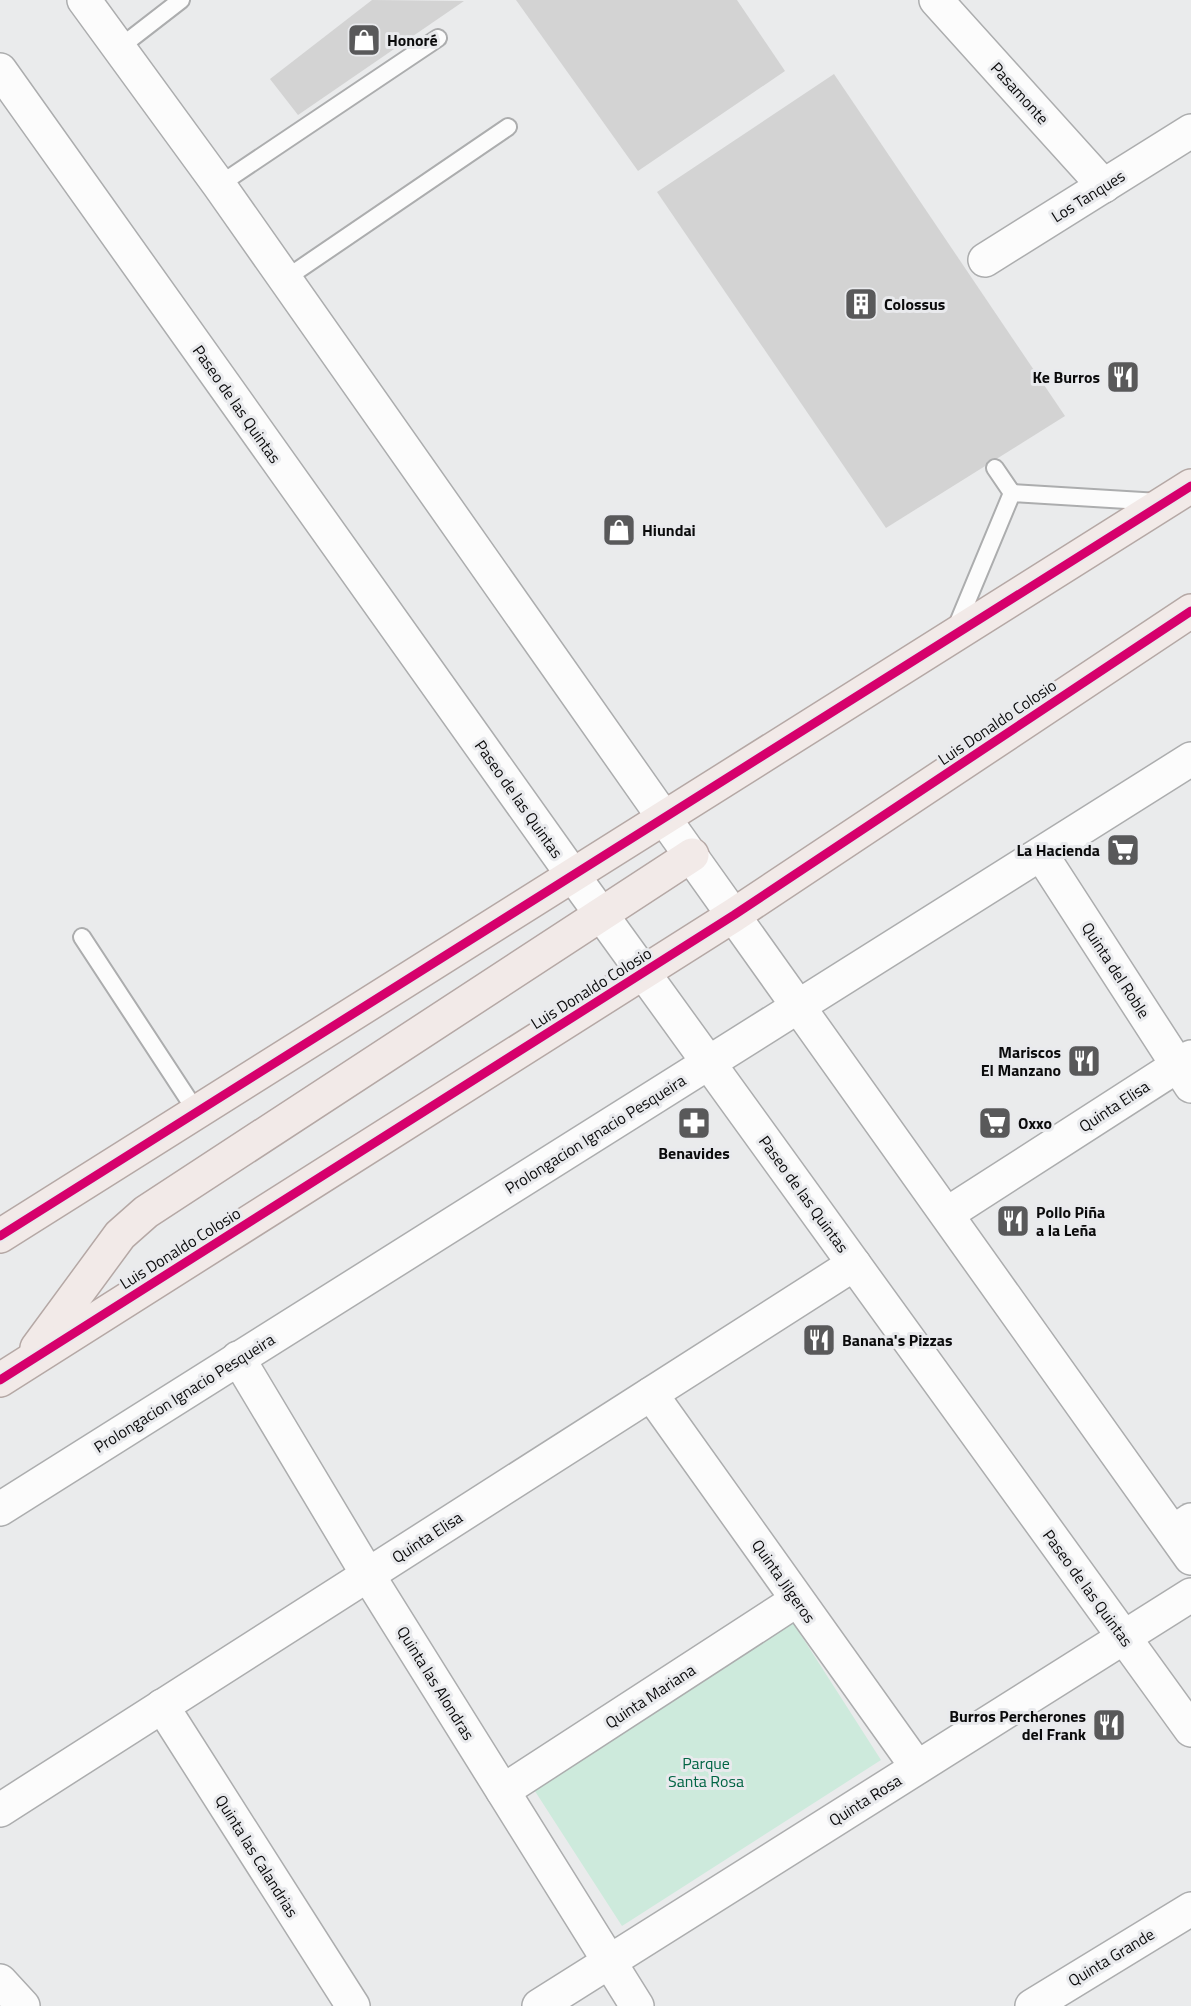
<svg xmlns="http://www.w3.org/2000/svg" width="1191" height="2006" font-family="'Titillium Web',sans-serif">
<rect width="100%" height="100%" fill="#eaebec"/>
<!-- green -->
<polygon fill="#cdeadc" points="790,1618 881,1760 622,1926 531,1785"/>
<!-- building -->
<g fill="#d3d3d3">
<polygon points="372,0 464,1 298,115 270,79"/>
<polygon points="516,0 737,0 785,71 638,171"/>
<polygon points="834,74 1065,416 886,528 657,192"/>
</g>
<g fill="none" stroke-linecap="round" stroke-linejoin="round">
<!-- service casing -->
<g stroke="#acadae" stroke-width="20">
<g id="service">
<polyline points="119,48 181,0"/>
<polyline points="219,185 438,38"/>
<polyline points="285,279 508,127"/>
<polyline points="995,468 1012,493"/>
<polyline points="955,630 1012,493 1159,502"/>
<polyline points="82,937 196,1111"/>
</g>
</g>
<!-- minor casing -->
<g stroke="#acadae" stroke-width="36">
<g id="minor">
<polyline points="936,0 1104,186"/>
<polyline points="985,260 1191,131"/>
<polyline points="1041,854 1191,1086"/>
<polyline points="947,1214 1191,1057"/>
<polyline points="238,1358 368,1575 637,2006"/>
<polyline points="651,1394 917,1767"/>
<polyline points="1173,1532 1191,1520"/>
<polyline points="162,1706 353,2006"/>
<polyline points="503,1791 797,1600"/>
<polyline points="0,1810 854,1264"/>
<polyline points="0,1981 23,2006"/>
<polyline points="539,2006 1191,1595"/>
<polyline points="1032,2006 1191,1909"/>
</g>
</g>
<!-- tertiary casing -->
<g stroke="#acadae" stroke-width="36">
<polyline id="tertiary" points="0,1509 1191,759"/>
</g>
<!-- secondary casing -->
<g stroke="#acadae" stroke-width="36">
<g id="secondary">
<polyline points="84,0 219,185 664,818 1191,1558"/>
<polyline points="0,70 572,874 1191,1730"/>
</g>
</g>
<!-- primary casing -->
<g stroke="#b5a8a5" stroke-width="36">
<g id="primary">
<polyline points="0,1236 1191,486"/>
<polyline points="37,1348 120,1235 146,1212 692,855"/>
<polyline points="0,1380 734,915 1191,611"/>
</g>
</g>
<!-- service -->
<use href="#service" stroke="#fcfcfc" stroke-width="16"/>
<!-- minor -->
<use href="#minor" stroke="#fcfcfc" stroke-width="33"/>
<!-- tertiary -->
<use href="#tertiary" stroke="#fcfcfc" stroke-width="33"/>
<!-- secondary -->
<use href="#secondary" stroke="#fcfcfc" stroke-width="33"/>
<!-- primary -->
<use href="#primary" stroke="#f2eae8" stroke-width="33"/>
<!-- cycleway casing -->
<g stroke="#e9eaed" stroke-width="13">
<g id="cycleway">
<polyline points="0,1236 1191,486"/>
<polyline points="0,1380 734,915 1191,611"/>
</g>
</g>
<!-- cycleway -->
<use href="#cycleway" stroke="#d6006c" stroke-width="9"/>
</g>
<!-- icons -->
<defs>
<g id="shop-square" transform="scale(1.725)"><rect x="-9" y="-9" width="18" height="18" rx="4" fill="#59595a" stroke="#e9eaed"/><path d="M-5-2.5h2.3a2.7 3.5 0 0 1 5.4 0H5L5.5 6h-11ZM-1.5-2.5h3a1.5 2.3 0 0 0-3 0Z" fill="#fff"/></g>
<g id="building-square" transform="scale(1.725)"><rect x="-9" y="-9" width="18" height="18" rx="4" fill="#59595a" stroke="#e9eaed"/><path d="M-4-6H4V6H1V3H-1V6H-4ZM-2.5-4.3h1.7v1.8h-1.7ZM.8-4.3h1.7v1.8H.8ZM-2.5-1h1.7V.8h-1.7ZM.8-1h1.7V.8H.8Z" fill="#fff"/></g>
<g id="restaurant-square" transform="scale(1.725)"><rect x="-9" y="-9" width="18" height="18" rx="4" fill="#59595a" stroke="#e9eaed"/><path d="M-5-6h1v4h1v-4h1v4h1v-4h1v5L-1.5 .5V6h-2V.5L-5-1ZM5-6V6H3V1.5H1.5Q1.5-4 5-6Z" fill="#fff"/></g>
<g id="supermarket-square" transform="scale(1.725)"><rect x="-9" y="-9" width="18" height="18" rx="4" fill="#59595a" stroke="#e9eaed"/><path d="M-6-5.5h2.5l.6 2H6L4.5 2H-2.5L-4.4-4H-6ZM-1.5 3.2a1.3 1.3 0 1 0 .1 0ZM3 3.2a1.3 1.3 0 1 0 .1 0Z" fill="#fff"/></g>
<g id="pharmacy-square" transform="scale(1.725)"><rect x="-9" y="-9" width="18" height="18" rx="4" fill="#59595a" stroke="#e9eaed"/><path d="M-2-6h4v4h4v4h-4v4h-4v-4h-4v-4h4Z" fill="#fff"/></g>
</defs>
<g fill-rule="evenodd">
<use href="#shop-square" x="364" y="40"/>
<use href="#building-square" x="861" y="304"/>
<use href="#restaurant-square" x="1123" y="377"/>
<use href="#shop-square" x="619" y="530"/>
<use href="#supermarket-square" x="1123" y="850"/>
<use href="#restaurant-square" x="1084" y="1061"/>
<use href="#pharmacy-square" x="694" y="1123"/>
<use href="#supermarket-square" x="995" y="1123"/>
<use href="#restaurant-square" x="1013" y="1221"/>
<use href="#restaurant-square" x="819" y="1340"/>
<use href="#restaurant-square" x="1109" y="1725"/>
</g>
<g text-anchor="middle" stroke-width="6" stroke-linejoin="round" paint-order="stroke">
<!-- poi labels -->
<g font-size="16" font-weight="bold" fill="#0b0b0c" stroke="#e9eaed" text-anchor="start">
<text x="387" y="46">Honoré</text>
<text x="884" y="310">Colossus</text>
<text x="1100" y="383" text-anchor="end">Ke Burros</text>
<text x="642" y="536">Hiundai</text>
<text x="1100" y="856" text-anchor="end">La Hacienda</text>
<text x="1061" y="1058" text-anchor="end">Mariscos<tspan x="1061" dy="18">El Manzano</tspan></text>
<text x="1018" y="1129">Oxxo</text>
<text x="694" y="1159" text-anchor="middle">Benavides</text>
<text x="1036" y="1218">Pollo Piña<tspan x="1036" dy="18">a la Leña</tspan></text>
<text x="842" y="1346">Banana's Pizzas</text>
<text x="1086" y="1722" text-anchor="end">Burros Percherones<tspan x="1086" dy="18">del Frank</tspan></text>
</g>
<!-- street labels -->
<g font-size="16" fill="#0b0b0c" stroke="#e9eaed">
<text transform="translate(1020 93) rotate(48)" y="6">Pasamonte</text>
<text transform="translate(1088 196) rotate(-32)" y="6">Los Tanques</text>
<text transform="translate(237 404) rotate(55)" y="6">Paseo de las Quintas</text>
<text transform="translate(997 722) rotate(-34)" y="6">Luis Donaldo Colosio</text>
<text transform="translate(519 799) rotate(55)" y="6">Paseo de las Quintas</text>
<text transform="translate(1116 970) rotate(57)" y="6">Quinta del Roble</text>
<text transform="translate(591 988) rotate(-32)" y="6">Luis Donaldo Colosio</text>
<text transform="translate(1114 1106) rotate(-33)" y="6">Quinta Elisa</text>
<text transform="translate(595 1134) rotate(-32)" y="6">Prolongacion Ignacio Pesqueira</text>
<text transform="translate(804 1194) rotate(54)" y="6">Paseo de las Quintas</text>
<text transform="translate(180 1248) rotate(-32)" y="6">Luis Donaldo Colosio</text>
<text transform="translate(184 1393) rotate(-32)" y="6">Prolongacion Ignacio Pesqueira</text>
<text transform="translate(427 1537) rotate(-33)" y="6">Quinta Elisa</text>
<text transform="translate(784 1581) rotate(55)" y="6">Quinta Jilgeros</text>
<text transform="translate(1088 1588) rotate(54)" y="6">Paseo de las Quintas</text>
<text transform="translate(436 1683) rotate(58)" y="6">Quinta las Alondras</text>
<text transform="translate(650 1696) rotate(-33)" y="6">Quinta Mariana</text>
<text transform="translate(865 1800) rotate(-32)" y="6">Quinta Rosa</text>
<text transform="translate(257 1856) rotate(58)" y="6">Quinta las Calandrias</text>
<text transform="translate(1111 1957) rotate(-31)" y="6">Quinta Grande</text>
</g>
<!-- park labels -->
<g font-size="16" fill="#036545" stroke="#e9eaed">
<text x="706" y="1769">Parque<tspan x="706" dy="18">Santa Rosa</tspan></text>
</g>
</g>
</svg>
